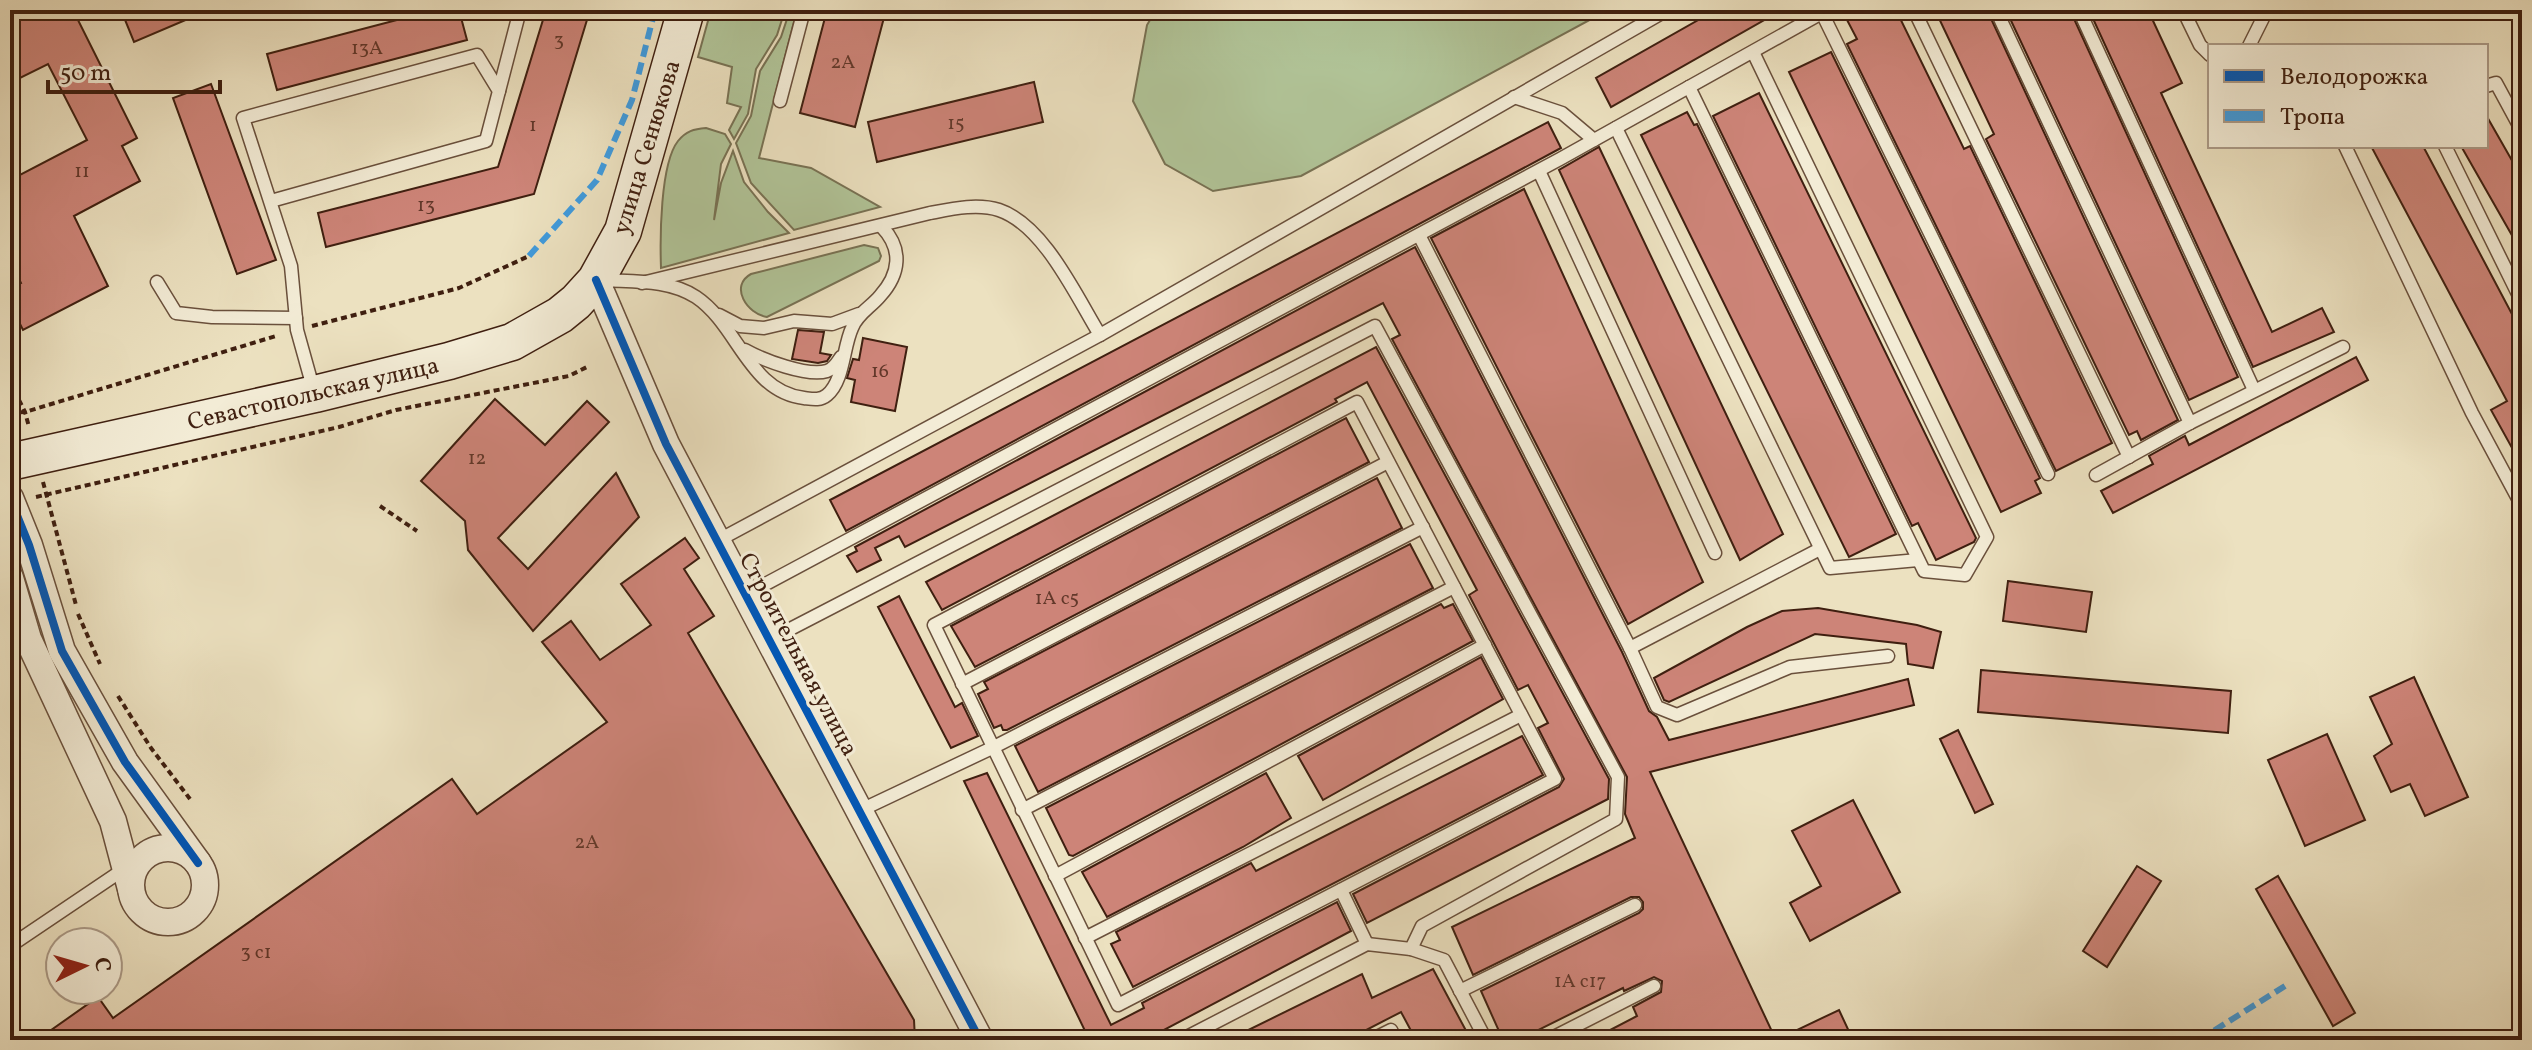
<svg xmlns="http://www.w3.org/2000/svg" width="2532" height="1050" font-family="Vollkorn,serif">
<rect width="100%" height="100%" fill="#ece1c0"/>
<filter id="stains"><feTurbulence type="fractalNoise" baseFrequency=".0025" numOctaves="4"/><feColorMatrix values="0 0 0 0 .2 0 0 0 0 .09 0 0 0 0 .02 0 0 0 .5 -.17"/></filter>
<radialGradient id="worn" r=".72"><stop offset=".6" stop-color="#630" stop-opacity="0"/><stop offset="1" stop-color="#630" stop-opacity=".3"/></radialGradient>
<!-- green -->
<g fill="#b1c498" stroke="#787254" stroke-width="2">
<polygon points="711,10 785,10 777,35 756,69 748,114 734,139 729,130 741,107 727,103 732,67 698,57"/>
<polygon points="790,10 797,10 759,158 811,168 880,207 794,230 751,183 736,143 751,116 760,71 781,37"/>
<polygon points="1156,10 1608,10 1301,176 1213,191 1165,164 1133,101 1147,25"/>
<path d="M706,128L725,134L731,144L721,164L714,220L721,183L733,151L744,182L768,212L789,233L661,268C660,239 660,164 678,141C686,131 694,129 706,128Z"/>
<path d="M864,245L878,248L881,256L879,261L767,317C747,314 729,286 751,274Z"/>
</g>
<!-- building -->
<g fill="#cd8478" stroke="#3f1f10" stroke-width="2">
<polygon points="10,10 73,10 137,138 122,146 140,181 74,216 108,286 23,330 10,304 10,288 21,283 10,261 10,180 87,140 48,64 18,79 10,63"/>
<polygon points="121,10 209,10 134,42"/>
<polygon points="435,10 459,10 467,40 277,90 267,54"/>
<polygon points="546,10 590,10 534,194 326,247 318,213 498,167"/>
<polygon points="827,10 886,10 855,127 800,113"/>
<polygon points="1716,10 1782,10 1611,107 1596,78"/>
<polygon points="1864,10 1896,10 1964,149 1970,146 2112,443 2056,471 1847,44 1857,39 1846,18"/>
<polygon points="1935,10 1987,10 2178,420 2141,440 2137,431 2129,435 1986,139 1994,134"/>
<polygon points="2006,10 2070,10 2238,377 2189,400"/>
<polygon points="2089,10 2148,10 2182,83 2161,93 2272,332 2322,308 2334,332 2253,367"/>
<polygon points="1831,52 2040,478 2035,481 2041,493 2001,512 1789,72"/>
<polygon points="1034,82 1043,122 877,162 868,122"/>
<polygon points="211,84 276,260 237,274 173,98"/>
<polygon points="1759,93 1976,538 1974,542 1936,560 1918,523 1912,526 1713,116"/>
<polygon points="1687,112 1694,125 1697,124 1896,534 1849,557 1641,135"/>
<polygon points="2486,115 2522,178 2522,253 2461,146 2486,146"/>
<polygon points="1548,122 1561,148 846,531 830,500"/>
<polygon points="2371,146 2423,146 2522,333 2522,466 2491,410 2507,401"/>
<polygon points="1599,147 1783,534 1740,560 1559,170"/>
<polygon points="1524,189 1703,582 1628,624 1431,238"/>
<polygon points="1415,247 1622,652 1649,711 1657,717 1669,740 1908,679 1914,705 1650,772 1776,1040 1591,1040 1637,1016 1633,1007 1661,992 1662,981 1654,977 1624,991 1623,988 1518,1040 1503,1040 1481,991 1639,913 1643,909 1643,902 1639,897 1631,897 1473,975 1452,927 1635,838 1625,814 1627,777 1392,339 1400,335 1383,303 905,547 899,536 875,548 881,560 857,572 847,556 857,551 855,547"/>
<polygon points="798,330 824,332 820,353 831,355 827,361 818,363 792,359"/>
<polygon points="863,338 907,347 895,411 851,402 855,380 847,378 853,359 859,360"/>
<polygon points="1376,347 1609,779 1608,799 1367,923 1353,894 1559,787 1564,779 1538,728 1548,723 1528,685 1518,690 1469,595 1477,590 1367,382 1335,399 1337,402 942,610 926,582"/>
<polygon points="2356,357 2368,380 2113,513 2101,491 2153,464 2149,456 2185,436 2189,445"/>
<polygon points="495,399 545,445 587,401 609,422 498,538 528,569 616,473 639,517 533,631 468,550 465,521 421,481"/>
<polygon points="1346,418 1369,462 975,667 951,626"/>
<polygon points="1377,478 1402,528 1007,730 1003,730 1001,725 994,728 978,694 988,689 984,682"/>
<polygon points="685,538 699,558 684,569 714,616 688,633 914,1020 915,1040 37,1040 98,997 113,1018 452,779 477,814 607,722 542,642 571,621 600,660 651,625 621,584"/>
<polygon points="1410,544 1433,588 1038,792 1015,746"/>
<polygon points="2008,581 2092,592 2086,632 2003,621"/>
<polygon points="899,596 955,707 962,703 978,736 951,748 878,607"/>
<polygon points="1441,604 1444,608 1453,604 1473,641 1073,856 1069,855 1046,808"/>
<polygon points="1818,608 1917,625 1941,632 1933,668 1908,664 1906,644 1815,634 1669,702 1664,700 1654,678 1747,627 1782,611"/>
<polygon points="1481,657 1503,699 1323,800 1298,756"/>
<polygon points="1981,670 2231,691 2228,733 1978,712"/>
<polygon points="2414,677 2468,797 2425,816 2410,784 2391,792 2374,756 2392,744 2370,697"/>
<polygon points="1958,730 1993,804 1975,813 1940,739"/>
<polygon points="2327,734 2365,820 2305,846 2268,760"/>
<polygon points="1522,736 1543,775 1133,987 1111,944 1120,940 1116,932 1251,863 1256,871"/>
<polygon points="987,773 1111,1025 1144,1008 1142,1003 1337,902 1351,931 1145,1040 1082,1040 1088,1037 964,781"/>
<polygon points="1266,773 1291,818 1243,847 1107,917 1082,872"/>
<polygon points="1853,800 1900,892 1810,941 1790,903 1821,886 1792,831"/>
<polygon points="2137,866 2161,881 2107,967 2083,951"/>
<polygon points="2278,876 2355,1013 2333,1026 2256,889"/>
<polygon points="1433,969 1471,1040 1416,1040 1401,1012 1347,1040 1228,1040 1362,974 1372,998"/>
<polygon points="1839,1010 1853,1040 1776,1040"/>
</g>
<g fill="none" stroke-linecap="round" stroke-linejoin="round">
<!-- service casing -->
<g stroke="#6a503c" stroke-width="15">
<g id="service">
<polyline points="1914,10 2129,457"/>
<polyline points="1996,10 2190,423"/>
<polyline points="2079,10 2254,390"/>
<polyline points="2183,10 2200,45 2210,55"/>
<polyline points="1822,13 2048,474"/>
<polyline points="2249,46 2267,10"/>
<polyline points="2486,86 2496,83 2522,131"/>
<polyline points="1689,87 1924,571 1965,575 1987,537 1753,52"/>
<polyline points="499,91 520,10"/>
<polyline points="1514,97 1562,113 1594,140"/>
<polyline points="780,101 804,10"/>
<polyline points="1616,128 1830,568 1918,560"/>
<polyline points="2345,146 2472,413 2522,506"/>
<polyline points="2445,146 2522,302"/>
<polyline points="1539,171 1715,553"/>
<polyline points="271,201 486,141 499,91 477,55 243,118 291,266 297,330 314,391"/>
<polyline points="1419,235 1630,648 1820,549"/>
<path d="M602,280C633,282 668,279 696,297C738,325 749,392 804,398C812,399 820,401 827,395C844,381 843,347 852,328C857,314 871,307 880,296C900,274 903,249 882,227"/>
<polyline points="157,282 176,313 212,317 296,318"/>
<path d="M642,283L930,213C951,209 977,203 999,210C1044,225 1076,296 1100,335"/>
<polyline points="719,315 740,326 764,328 794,321 832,324 859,314"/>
<path d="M745,350C763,360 807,377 827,371C834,369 837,363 841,357"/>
<polygon points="1357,402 1555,779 1118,1005 934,625"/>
<polyline points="2096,475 2190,423 2343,347"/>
<polyline points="717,541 1100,335 1667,10"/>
<polyline points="745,595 1560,159 1827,10"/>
<polyline points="769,640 1375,326 1618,777 1616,819 1422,926 1411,949"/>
<polyline points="1630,648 1657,707 1677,715 1790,667 1888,656"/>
<polyline points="962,684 1388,462"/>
<polyline points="1022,810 1454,587"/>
<polyline points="859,811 992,748 1423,527"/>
<polyline points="1055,876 1485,645"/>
<polyline points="1341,890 1367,944"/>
<polyline points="1085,938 1521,715"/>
<polyline points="10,946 145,855"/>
<polyline points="1460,991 1635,905"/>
<polyline points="1181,1040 1367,944 1411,949 1444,960 1486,1040"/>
<polyline points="1371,1040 1391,1030 1396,1040"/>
<polyline points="1548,1040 1654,986"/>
</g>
</g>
<!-- minor casing -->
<g stroke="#6a503c" stroke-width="29">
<g id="minor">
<polyline points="596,280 666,444 980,1040"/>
<polyline points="10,498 29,545 62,651 125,762 198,863"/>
<polyline points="10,578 28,639 113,821 131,889"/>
<circle cx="168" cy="885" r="37"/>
</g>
</g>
<!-- secondary casing -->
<g stroke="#3f1f10" stroke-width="39">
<polyline id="secondary" points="10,462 315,394 449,361 512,342 560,315 576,302 596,280 623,231 686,10"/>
</g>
<!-- path -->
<g stroke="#3f1f10" stroke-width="4" stroke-dasharray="6 4" stroke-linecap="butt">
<polyline points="312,326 459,288 529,256"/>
<polyline points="10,382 25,412 29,427"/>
<polyline points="10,413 25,412 276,336"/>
<polyline points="43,482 76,605"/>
<polyline points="36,497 339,427 396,410 569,376 587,367"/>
<polyline points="380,506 417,531"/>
<polyline points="78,614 100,664"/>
<polyline points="118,696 151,748 190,799"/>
</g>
<!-- service -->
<use href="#service" stroke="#f3ecd6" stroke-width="12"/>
<!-- minor -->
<use href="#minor" stroke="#f3ecd6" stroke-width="26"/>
<!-- secondary -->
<use href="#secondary" stroke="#f3ecd6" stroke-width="36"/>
<!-- quiet -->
<g stroke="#3f9bde" stroke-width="6" stroke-dasharray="12 6" stroke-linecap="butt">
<polyline points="529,256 597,180 632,100 655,10"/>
<polyline points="2199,1040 2285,986"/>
</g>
<!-- cycleway casing -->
<g stroke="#f3ecd6" stroke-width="13">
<g id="cycleway">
<polyline points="596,280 666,444 980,1040"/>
<polyline points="10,498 29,545 62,651 125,762 198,863"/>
</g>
</g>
<!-- cycleway -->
<use href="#cycleway" stroke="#0057b8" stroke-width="8"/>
</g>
<g text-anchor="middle" stroke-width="6" stroke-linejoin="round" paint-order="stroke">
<!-- number labels -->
<g font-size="20" fill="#62382a">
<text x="559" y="46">3</text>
<text x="367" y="54">13А</text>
<text x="843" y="68">2А</text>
<text x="956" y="129">15</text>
<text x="533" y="131">1</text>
<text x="82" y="177">11</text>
<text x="426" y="211">13</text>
<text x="880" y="377">16</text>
<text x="477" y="464">12</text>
<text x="1057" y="604">1А с5</text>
<text x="587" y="848">2А</text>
<text x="256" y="958">3 с1</text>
<text x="1580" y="987">1А с17</text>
</g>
<!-- street labels -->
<g font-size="24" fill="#3f1f10" stroke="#f3ecd6">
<text transform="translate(646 147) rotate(-73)" y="8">улица Сенюкова</text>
<text transform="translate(313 393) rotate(-13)" y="8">Севастопольская улица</text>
<text transform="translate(799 654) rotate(62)" y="8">Строительная улица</text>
</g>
</g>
<!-- margin -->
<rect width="2532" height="1050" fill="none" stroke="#ece1c0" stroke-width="40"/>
<rect x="12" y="12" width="2508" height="1026" fill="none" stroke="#3f1f10" stroke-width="4"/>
<rect x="20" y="20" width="2492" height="1010" fill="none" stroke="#3f1f10" stroke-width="2"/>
<!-- legend -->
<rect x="2208" y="44" width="280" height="104" fill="#f3ecd6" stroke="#ab9a87" stroke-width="2"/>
<rect x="2224" y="70" width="40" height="12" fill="#0057b8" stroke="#ab9a87" stroke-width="2"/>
<text x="2280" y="84" font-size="24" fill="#3f1f10">Велодорожка</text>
<rect x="2224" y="110" width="40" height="12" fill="#3f9bde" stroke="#ab9a87" stroke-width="2"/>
<text x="2280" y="124" font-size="24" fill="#3f1f10">Тропа</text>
<!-- north arrow -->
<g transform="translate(84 966) rotate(85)"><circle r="38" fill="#f3ecd6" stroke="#ab9a87" stroke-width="2"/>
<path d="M0-6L14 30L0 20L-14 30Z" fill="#8f2418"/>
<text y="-12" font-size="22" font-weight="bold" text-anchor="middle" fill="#3f1f10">С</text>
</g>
<!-- scale -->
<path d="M48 80v12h172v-12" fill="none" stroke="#3f1f10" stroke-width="4"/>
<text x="60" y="80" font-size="24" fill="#3f1f10" stroke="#f3ecd6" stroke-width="6" paint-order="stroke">50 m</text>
<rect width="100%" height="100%" filter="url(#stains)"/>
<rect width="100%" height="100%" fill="url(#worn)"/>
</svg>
